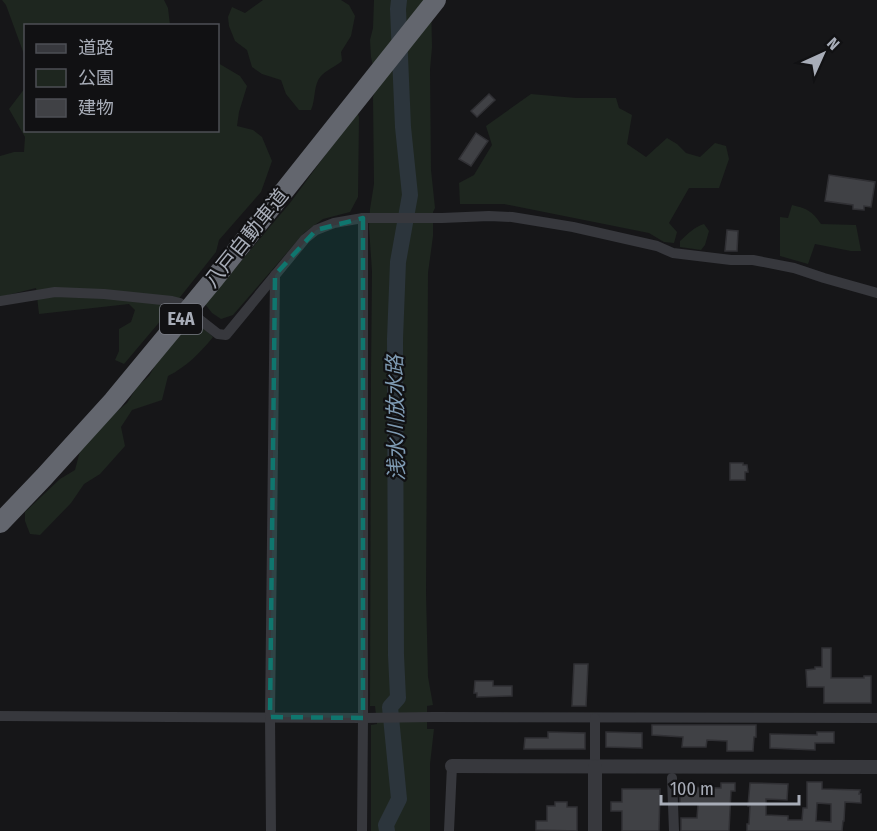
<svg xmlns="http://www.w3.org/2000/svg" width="877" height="831" font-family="'Fira Sans Condensed','Noto Sans JP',sans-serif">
<rect width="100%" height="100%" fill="#161618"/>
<!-- green -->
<g fill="#1e261f">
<polygon points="2,0 164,0 168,8 170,25 26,26 25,57 6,5"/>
<path d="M263,0H341L349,5L355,16L351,36L341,52L342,61C336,66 325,71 321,76C313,85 316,99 311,110H299L286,94L281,80L262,74L252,67L247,50L235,41L229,26L228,17L232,7L245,13Z"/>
<polygon points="374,0 431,0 432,47 430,69 431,170 435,208 433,212 433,236 428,273 426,593 428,677 433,705 427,706 427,729 434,729 430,764 430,831 371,831 371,725 377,724 375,706 370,706 371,373 372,271 369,228 370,209 374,184 373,97 377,86 371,57 370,40 373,28"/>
<polygon points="218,63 240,76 247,86 239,112 237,126 253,130 262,137 272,161 261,192 219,240 216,252 173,306 124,364 115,360 119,351 119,329 131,322 135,310 129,304 39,314 36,288 0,297 0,156 14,152 24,152 25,137 9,109 25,88 26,130 218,130"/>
<polygon points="531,94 576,98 616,98 619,108 632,115 627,144 646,157 667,138 677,144 686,153 700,157 715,143 726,146 729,159 719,188 689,188 669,223 677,232 674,243 664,242 649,233 504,204 460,204 459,183 474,175 492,145 486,126"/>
<polygon points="357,112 359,117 358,197 350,212 323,219 304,233 233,315 221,319 212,313 205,304 290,203"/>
<path d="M792,205C808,209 812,211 821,224L856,225L861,251H851L815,244L808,264L780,256V217L788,218Z"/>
<path d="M704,224L709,231L705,245L701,250L680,247V241C688,234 694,227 704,224Z"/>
<path d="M190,323L203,327L213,337C200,353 186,367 168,376L162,400L132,410L121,427L125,446L100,474L84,484L71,503L40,535L30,534L25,521V512L60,479L75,470L80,451L110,417L127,403L137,387L149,376L159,359Z"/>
</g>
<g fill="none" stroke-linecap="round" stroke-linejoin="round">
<!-- river -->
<polyline stroke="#2c353c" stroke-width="16" points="387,831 386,825 399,799 390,707 398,698 396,655 395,339 398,262 410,195 403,127 398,9 399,0"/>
</g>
<!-- building -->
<g fill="#404145" stroke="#303034" stroke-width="1.5" fill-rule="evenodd">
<polygon points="489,94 495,100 477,117 471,111"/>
<polygon points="476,133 488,141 471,166 459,159"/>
<polygon points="829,175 875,182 871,207 864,206 864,210 853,209 853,205 825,201"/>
<polygon points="727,230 738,231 737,251 725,251"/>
<polygon points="730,463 743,463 743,465 747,465 748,472 745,472 745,480 730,480"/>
<polygon points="822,648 831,648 831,678 864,678 864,676 871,676 871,703 824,703 824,687 807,687 806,670 815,669 815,667 822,667"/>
<polygon points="574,664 588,664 586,706 572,706"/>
<polygon points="475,681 493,681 493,686 512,686 512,696 477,697 477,693 474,693"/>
<polygon points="652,725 756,725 756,737 754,737 753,751 727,751 727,741 707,740 706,747 682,747 683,737 652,735"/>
<polygon points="548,732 585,733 585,749 524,749 525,738 548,738"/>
<polygon points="606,732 642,733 642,748 606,747"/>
<polygon points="817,732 834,732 834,743 815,743 815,750 770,748 770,734 817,735"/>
<path d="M807,782H822V789L860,790L859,794H861V803L845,802L844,821H843L842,831H747V824H749L750,806H748L750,783L788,784L787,800L766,799V815L788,816V820H802L803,808H807ZM817,803L831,804V822L816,821Z"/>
<polygon points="721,783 735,783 735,791 731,791 729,831 681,831 681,818 697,818 698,804 680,803 680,787 721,788"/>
<polygon points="622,789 660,789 659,831 622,831 622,811 611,811 611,802 622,802"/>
<polygon points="555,802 567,802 567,807 577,807 577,831 536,830 536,821 547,821 547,806 555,806"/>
</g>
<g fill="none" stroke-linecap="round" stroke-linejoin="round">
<!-- minor -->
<g stroke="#37383d" stroke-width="10">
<polyline points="0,301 55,292 104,294 172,301 180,303"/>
<polyline points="195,316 218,334 226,335 305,239 316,230 334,223 363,218 442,218 489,216 512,217 573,227 657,246 673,253 731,260 753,260 794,268 824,278 877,293"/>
<polyline points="0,716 363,718 434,717 877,718"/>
<polyline points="595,767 595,718"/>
<polyline points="672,778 674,831"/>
<polyline points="271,831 270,717 275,275"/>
<polyline points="362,831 363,718 363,218"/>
<polyline points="449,831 452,766"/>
</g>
<!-- tertiary -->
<g stroke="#37383d" stroke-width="14">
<polyline points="452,766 877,767"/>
<polyline points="595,831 595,767"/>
</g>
<!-- motorway -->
<polyline stroke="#63666e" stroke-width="20" points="0,523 44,477 113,401 214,279 436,0"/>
</g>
<!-- marked area -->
<path fill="#0f766e" fill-opacity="0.2" stroke="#0f766e" stroke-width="4.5" stroke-dasharray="12 8" stroke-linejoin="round" d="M363,218V718L270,717L275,275L316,230Z"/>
<g text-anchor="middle" stroke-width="4.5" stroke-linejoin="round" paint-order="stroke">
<!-- shield labels -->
<rect fill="#111113" stroke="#7b7e86" stroke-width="1.5" x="160" y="304" width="42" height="30" rx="4.5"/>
<g font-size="18" font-weight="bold" fill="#a8adb8">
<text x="181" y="325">E4A</text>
</g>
<!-- street labels -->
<g font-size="20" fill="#a8adb8" stroke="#111113">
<text transform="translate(246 238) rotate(-51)" y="7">八戸自動車道</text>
</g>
<!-- water labels -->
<g font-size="21" font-style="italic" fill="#7f9bb3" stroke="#111113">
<text transform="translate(396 418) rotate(-91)" y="7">浅水川放水路</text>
</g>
</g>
<!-- legend -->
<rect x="24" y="24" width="195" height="108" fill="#111113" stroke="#4d4f55" stroke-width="1.5"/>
<rect x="36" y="44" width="30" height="9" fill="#37383d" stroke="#4d4f55" stroke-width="1.5"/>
<text x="78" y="54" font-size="18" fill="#a8adb8">道路</text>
<rect x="36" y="69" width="30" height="18" fill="#1e261f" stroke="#4d4f55" stroke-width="1.5"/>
<text x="78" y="84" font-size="18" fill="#a8adb8">公園</text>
<rect x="36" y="99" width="30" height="18" fill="#404145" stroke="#4d4f55" stroke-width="1.5"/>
<text x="78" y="114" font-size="18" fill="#a8adb8">建物</text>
<!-- north arrow -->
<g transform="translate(823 54) rotate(45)" stroke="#111113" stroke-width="4.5" paint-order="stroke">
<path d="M0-4.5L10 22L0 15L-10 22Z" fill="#a8adb8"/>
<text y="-9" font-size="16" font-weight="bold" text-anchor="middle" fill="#a8adb8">N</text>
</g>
<!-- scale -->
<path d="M661 795v9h138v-9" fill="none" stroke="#a8adb8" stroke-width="3"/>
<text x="670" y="795" font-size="18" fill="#a8adb8" stroke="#111113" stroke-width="4.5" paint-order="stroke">100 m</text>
</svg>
